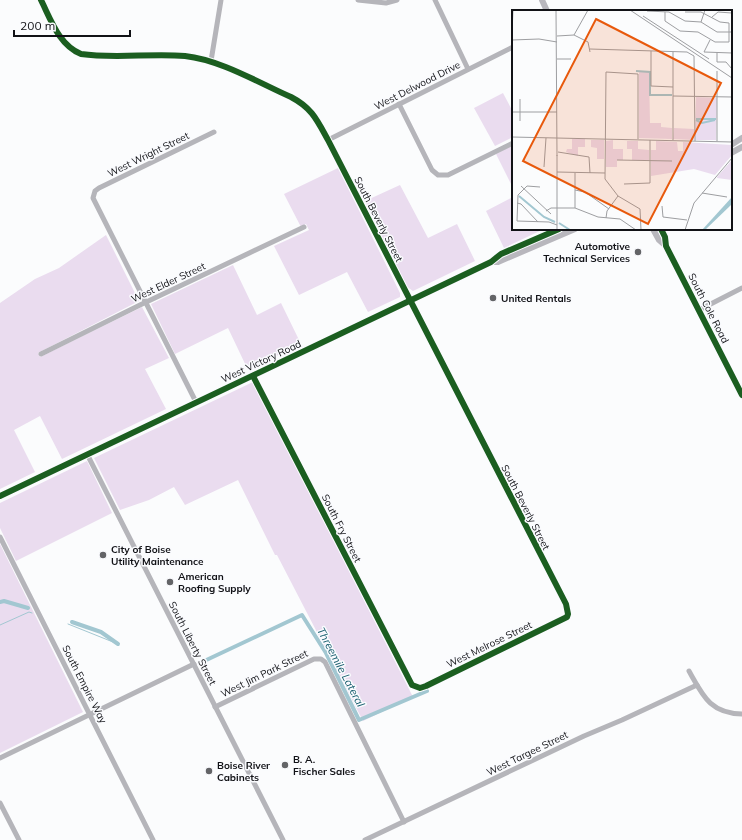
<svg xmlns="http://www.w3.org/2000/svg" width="742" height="840" font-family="Mulish,sans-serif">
<rect width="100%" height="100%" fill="#fbfcfd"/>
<!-- green -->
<g fill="#eadcef">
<polygon points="503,93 513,112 513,137 495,146 474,108"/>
<polygon points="513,145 513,188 496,154"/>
<polygon points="338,168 400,293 400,297 368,312 347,272 299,295 274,246 309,230 306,224 301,227 284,194"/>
<polygon points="400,185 428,238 457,224 475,261 413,291 406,286 365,201"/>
<polygon points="513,197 513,229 544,229 504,248 486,211"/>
<polygon points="106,235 139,301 38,353 40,357 142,307 169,358 145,369 166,409 62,459 40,416 14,430 35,472 0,489 0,303 35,279 59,268"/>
<polygon points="233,265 257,315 281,303 301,344 248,370 228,328 175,354 151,304"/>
<polygon points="253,382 413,697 363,721 277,555 275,555 238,480 185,505 174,487 149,500 120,510 94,458"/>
<polygon points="87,461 112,513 16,561 0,528 0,503"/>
<polygon points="0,544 83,712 0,753"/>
</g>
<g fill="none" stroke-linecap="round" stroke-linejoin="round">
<!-- stream -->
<g stroke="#a2c7d1" stroke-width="1">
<polyline points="68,624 118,644"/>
<polyline points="0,625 29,612 32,613"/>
</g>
<!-- canal -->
<g stroke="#a2c7d1" stroke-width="4">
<polyline points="0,602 4,601 28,608"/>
<polyline points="72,622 101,632 118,644"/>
<polyline points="200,663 302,615 326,653 359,720 427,691"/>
</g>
<!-- minor -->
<g stroke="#b5b5ba" stroke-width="5">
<path d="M41,0C51,20 59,45 81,54C115,59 151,53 185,56C221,60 259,83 291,97C312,108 317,120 328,140L566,604L568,614L567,617L426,686L420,688L412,685L253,376"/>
<polyline points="358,0 386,3 397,0"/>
<polyline points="435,0 468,69"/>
<polyline points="211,61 221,0"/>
<polyline points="399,104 432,170 438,175 448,175 513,143"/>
<polyline points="328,140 513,47"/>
<polyline points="699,310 742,288"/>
<polyline points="41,354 140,305 304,227"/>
<polyline points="196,402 93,198 95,191 99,188 214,132"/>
<polyline points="87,454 283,840"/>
<polyline points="0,537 153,840"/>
<path d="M689,671C703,696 710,713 742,714"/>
<polyline points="215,707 314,659 321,659 325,662 404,822"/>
<polyline points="0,758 194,664"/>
<polyline points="0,803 19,840"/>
<polyline points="365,840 584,736 622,720 697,685"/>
</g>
<!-- major -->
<g stroke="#b8b7bd" stroke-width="6">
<polyline points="542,0 547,11"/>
<polyline points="731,145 742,138"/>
<polyline points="731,153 742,147"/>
<polyline points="653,229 659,240 666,246"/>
<polyline points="661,229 665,237 666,246 742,395"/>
<polyline points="491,262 498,262 575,229"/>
<polyline points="0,496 491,262 501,254 559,229"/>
</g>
<!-- cycleway casing -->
<g stroke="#fafbfe" stroke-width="8">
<g id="cycleway">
<path d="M41,0C51,20 59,45 81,54C115,59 151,53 185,56C221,60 259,83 291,97C312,108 317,120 328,140L566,604L568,614L567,617L426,686L420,688L412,685L253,376"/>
<polyline points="661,229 665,237 666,246 742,395"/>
<polyline points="0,496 491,262 501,254 559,229"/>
</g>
</g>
<!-- cycleway -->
<use href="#cycleway" stroke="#1b5e20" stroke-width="6"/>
</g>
<!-- markers -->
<g fill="#636467" stroke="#fafbfe" stroke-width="1.5">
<circle cx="638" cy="252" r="4"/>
<circle cx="493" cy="298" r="4"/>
<circle cx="103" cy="555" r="4"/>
<circle cx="170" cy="582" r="4"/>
<circle cx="285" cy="765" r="4"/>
<circle cx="209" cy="771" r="4"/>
</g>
<g text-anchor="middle" stroke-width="3" stroke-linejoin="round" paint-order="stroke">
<!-- street labels -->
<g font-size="10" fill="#111216" stroke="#fafbfe">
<text transform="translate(417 85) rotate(-27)" y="4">West Delwood Drive</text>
<text transform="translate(148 154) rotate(-26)" y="4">West Wright Street</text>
<text transform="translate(379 219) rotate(63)" y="4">South Beverly Street</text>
<text transform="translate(168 282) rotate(-25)" y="4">West Elder Street</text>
<text transform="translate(709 308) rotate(63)" y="4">South Cole Road</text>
<text transform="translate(261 361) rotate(-25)" y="4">West Victory Road</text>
<text transform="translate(526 507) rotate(63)" y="4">South Beverly Street</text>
<text transform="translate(342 528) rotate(63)" y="4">South Fry Street</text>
<text transform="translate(193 643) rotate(63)" y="4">South Liberty Street</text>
<text transform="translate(489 644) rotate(-26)" y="4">West Melrose Street</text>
<text transform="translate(264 673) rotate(-26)" y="4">West Jim Park Street</text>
<text transform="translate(85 684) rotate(63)" y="4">South Empire Way</text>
<text transform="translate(527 753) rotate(-26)" y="4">West Targee Street</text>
</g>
<!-- poi labels -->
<g font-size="10" font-weight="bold" fill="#111216" stroke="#fafbfe" text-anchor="start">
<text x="630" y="250" text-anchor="end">Automotive<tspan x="630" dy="12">Technical Services</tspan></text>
<text x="501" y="302">United Rentals</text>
<text x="111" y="553">City of Boise<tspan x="111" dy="12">Utility Maintenance</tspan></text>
<text x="178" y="580">American<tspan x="178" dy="12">Roofing Supply</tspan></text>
<text x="293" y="763">B. A.<tspan x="293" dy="12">Fischer Sales</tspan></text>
<text x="217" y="769">Boise River<tspan x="217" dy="12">Cabinets</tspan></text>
</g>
<!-- water labels -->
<g font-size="11" font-style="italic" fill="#1b6070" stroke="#fafbfe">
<text transform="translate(341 667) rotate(62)" y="4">Threemile Lateral</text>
</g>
</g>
<!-- overview -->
<g transform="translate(512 10)">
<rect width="220" height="220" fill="#fbfcfd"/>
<path d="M127,61L137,62L138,113H149V117L160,118V129L127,128ZM184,87L205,88L204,130H183ZM162,118L182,119V130L161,129ZM60,129H73V137H66V146L54,142L55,139H60ZM79,130H92V149H85V138L79,137ZM101,130V139H111V150H105V157H94V131ZM115,131H126V139L137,140V150H120V139H115ZM144,131L165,132L166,141H171V132L220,135V145L203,165L182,159L139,166V140H144ZM220,150V170L205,168V167Z" fill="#eadcef"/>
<path d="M220,187L219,195L193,220H190Z" fill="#a2c7d1"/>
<path fill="none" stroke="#a2c7d1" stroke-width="2" d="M124,61L138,62V85H160M184,109H204M184,110L190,113L203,110M7,186L32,207L43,212M47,213L58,220"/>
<path fill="none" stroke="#9d9ea1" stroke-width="1" d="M44,0L45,146M118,0L220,68M135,1L157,2L173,11L189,12L205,22H220M153,2V11L168,21L186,22L203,32H217V13L208,12L189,2H173M131,6L197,49M200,7L206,2L220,3M189,12L193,0M0,22L1,0M62,25L76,32L78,42M45,26L62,25L76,0M0,30L27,29L45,32M198,30L192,42L220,43M78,39L175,42L182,46L183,131M139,41V76L161,77M205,43V52H214L220,59M45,49H59M161,86L220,87M8,89V111M0,102H45M0,127L220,132M126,129V64L94,62L93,169L106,186L128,199L129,220M161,130V42M205,131V61M46,142L77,147L78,163M105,150L160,151M32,157L34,128M45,162L93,163M112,174L138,173V130M9,176L39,204M28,177L15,176L6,185L5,211L37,212L45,215M63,180L73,182L97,199M190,183L215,187M5,193L9,194L26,212M150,196L151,207L175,210M63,198V163M34,201L39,198H63L86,207L108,209L124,220M94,208L95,201L106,186M45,220V145M173,220L182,193L220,148"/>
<path fill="#e8590c" fill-opacity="0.15" stroke="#e8590c" stroke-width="2" d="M84,9L209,73L136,214L11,151Z"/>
<rect width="220" height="220" fill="none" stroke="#111216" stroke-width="2"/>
</g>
<!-- scale -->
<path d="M14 30v6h116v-6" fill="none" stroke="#111216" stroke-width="2"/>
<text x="20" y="30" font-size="12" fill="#111216" stroke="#fafbfe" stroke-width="3" paint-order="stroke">200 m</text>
</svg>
